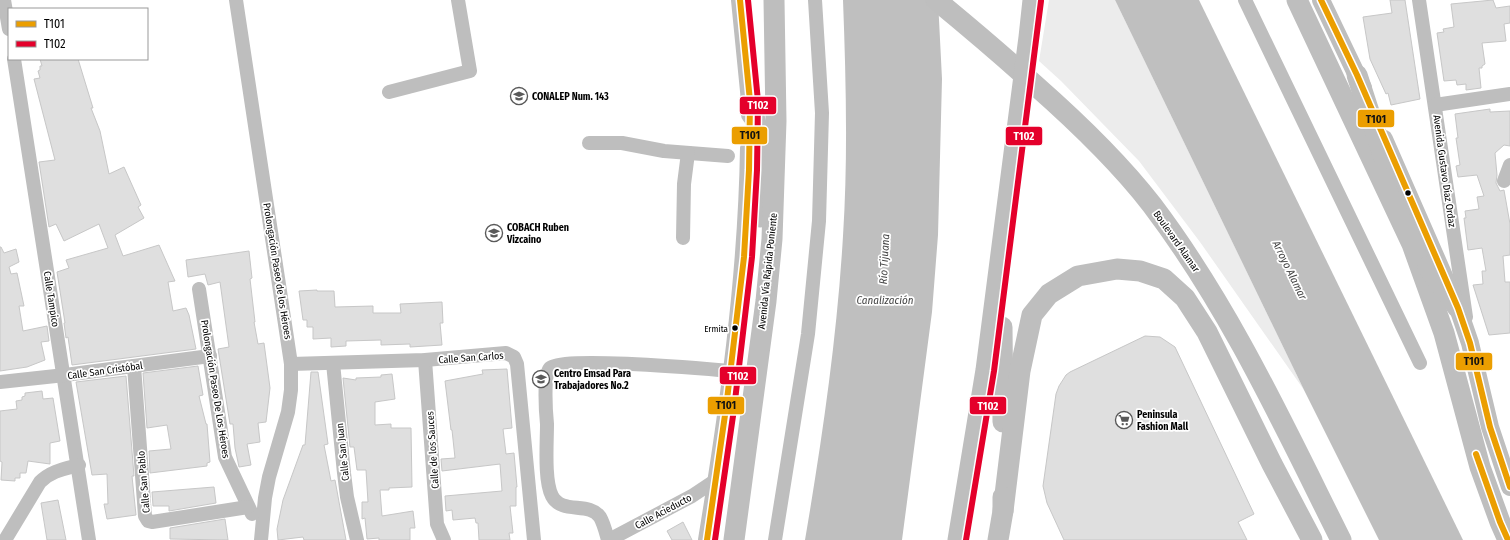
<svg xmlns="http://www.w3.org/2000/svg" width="1510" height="540" font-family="'Fira Sans Condensed',sans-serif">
<rect width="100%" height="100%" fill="#fff"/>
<!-- green -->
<polygon fill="#ececec" points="1049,0 1115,0 1304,390 1200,242 1139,161 1061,81 1039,61"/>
<!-- water -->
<g fill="#bfbfbf">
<path d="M843,0H938L942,79L938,235L932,312L902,540H805C822,440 837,338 843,236C848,158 846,79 843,0Z"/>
<polygon points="1115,0 1199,0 1463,540 1379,540 1304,390"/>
</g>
<!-- building -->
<g fill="#dfdfdf" stroke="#c7c7c7">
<polygon points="1390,0 1405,0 1420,99 1391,105 1388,93 1386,94 1370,59 1363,17 1392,13"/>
<polygon points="1493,0 1496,8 1510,6 1510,23 1504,24 1506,41 1482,43 1485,64 1482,66 1482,68 1479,68 1481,88 1466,90 1466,84 1457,85 1456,80 1444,81 1437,33 1444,32 1443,29 1454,27 1451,4"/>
<polygon points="40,59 78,59 93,108 91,108 100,131 109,174 124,167 141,205 138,207 144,218 115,235 123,256 159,245 175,281 168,282 173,311 186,308 189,315 196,349 72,365 68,337 66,338 64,323 65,323 57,272 69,268 66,260 108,248 99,224 64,241 56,224 49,227 39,162 55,160 34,79 40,78 38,71 40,70 40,66 42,66"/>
<polygon points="1490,109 1490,112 1510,111 1510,146 1504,145 1495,153 1497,175 1496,183 1500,191 1504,190 1510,224 1510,255 1503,256 1505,282 1510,282 1510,333 1489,335 1473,285 1483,284 1482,271 1486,271 1482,248 1468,250 1464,218 1466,218 1465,211 1479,209 1477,197 1484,196 1477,175 1458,177 1456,166 1460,165 1456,138 1458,138 1455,114"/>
<polygon points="0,247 1,247 4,253 16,249 19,262 9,267 11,274 17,273 24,306 19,306 23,331 47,326 49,341 41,342 45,360 27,367 0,371"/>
<polygon points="249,251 252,278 250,279 255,322 254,322 258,344 264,343 270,388 266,422 258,423 260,442 247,444 251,465 239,467 235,448 233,424 230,424 218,349 229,347 220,282 208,285 205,274 188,277 186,260"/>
<polygon points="317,290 317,291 334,291 335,307 373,306 373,313 401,313 400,304 442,302 443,323 440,323 442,345 410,347 410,344 381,345 381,340 346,341 346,346 331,347 331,338 313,339 313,327 307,327 307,320 303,320 299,291"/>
<polygon points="1145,336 1160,337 1175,347 1254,514 1238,522 1247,540 1064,540 1047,503 1043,486 1056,394 1059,386 1066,375 1070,372"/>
<polygon points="198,366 203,395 199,396 206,424 207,424 210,462 207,463 207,466 150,473 149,451 171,449 167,425 147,428 143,373"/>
<polygon points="507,369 512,428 503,429 506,454 514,453 517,487 516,487 516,506 510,506 513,533 509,533 510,540 479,540 478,523 476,523 475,518 453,520 452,510 446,511 445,496 502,491 500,464 442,471 441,459 455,458 452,430 451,430 445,381 483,374 482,370"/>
<polygon points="311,372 318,372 328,444 324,445 331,481 335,480 346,540 304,540 303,537 278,540 277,529 283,500 303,445 305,445"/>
<polygon points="392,374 395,399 375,402 375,425 391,424 391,428 411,428 412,487 389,488 389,490 380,490 382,516 413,511 415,528 410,528 410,540 379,540 379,538 367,539 365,518 362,519 362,502 368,502 366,470 357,470 354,447 350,447 343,378 356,380 356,378 381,377 381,375"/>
<polygon points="126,376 134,476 132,476 136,515 107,519 104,504 108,504 107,474 92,475 76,382"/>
<polygon points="42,391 43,399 53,398 60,441 50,443 50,464 28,461 26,473 20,473 20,478 15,478 15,481 1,480 2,462 0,461 0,411 17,409 16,401 22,400 22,397 25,396 25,393"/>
<polygon points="214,487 216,503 169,511 169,506 153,506 152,492"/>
<polygon points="58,500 66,540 47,540 41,503"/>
<polygon points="225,519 228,540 170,539 170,528"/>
<polygon points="683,522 692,540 672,540 667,531"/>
</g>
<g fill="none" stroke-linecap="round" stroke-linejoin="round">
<!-- minor -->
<g stroke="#bebebe" stroke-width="14">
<polyline points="4,0 9,29"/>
<polyline points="236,0 291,364 291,390 288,412 269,477 265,498 261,540"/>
<polyline points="1245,0 1420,363"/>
<polyline points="1419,0 1466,317"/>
<polyline points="14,59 89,540"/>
<polyline points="389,92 470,71 458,0"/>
<polyline points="1435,105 1510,94"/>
<polyline points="589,143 622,143 664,151 728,156"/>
<polyline points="1504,181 1510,165"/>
<polyline points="683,238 684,184 688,153"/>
<polyline points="199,289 225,457 252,514"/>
<polyline points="425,360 437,524 444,540"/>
<polyline points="333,363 344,473 347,497 357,540"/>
<polyline points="291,364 425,360 506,353 514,357 517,364 534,540"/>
<polyline points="134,366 145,516 148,521 152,522 248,507"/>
<polyline points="0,382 65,375 210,356"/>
<path d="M5,540L40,482C51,471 64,469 79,465"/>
<path d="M608,540C606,533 604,524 600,517C589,501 562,515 552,496C544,481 547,443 547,424C546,414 543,375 550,368C562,356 706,369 731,371"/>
<polyline points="609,540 692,496 716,480"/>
<polyline points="775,540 808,334 819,221 822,113 815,0"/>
</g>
<!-- major -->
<g stroke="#bebebe" stroke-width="18">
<polyline points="740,0 750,101 750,115"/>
<polyline points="1321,0 1363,88"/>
<polyline points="1384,139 1458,308 1470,343 1490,427 1510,487"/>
<path d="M707,540C728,411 747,279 749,148"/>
</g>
<!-- highway -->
<g stroke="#bebebe" stroke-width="21">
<path d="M936,0C970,28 1003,56 1035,85C1077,122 1118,161 1152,205C1230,308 1284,426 1341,540"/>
<polyline points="1297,0 1412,244 1444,333 1480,467 1500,522 1508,540"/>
<polyline points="1357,75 1384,158"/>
<polyline points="750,101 757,128 759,159 760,217"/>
<polyline points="1428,267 1458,308"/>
<polyline points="1002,327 1003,422"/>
<polyline points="1003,511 1020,371 1032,315 1049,294 1078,276 1117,269 1140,271 1164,279 1185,298 1207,332 1272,464 1312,540"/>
<polyline points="734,540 766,301 772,239 776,121 774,0"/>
<polyline points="958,540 986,370 1029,37 1033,0"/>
<polyline points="998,540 1003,511 1003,497"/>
</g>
<!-- bus-1 casing -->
<g stroke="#fff" stroke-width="9">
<g id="bus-1">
<polyline points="1321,0 1357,75 1458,308 1470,343 1490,427 1510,487"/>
<polyline points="1476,454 1500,522 1508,540"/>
<polyline points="707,540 726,408 744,257 749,170 750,101 740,0"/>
</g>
</g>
<!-- bus-2 casing -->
<g stroke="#fff" stroke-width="9">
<g id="bus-2">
<polyline points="715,540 734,409 752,257 757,170 758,101 748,0"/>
<polyline points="966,540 994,371 1041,1"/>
</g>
</g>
<!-- bus-1 -->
<use href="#bus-1" stroke="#eb9e00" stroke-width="6"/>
<!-- bus-2 -->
<use href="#bus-2" stroke="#e4002b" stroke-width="6"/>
</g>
<!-- icons -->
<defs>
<g id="school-ring" transform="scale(0.9)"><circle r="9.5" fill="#fff" stroke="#595959" stroke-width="1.5"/><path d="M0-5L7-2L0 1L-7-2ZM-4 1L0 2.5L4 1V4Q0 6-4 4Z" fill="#595959"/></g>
<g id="university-ring" transform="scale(0.9)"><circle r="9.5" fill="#fff" stroke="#595959" stroke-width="1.5"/><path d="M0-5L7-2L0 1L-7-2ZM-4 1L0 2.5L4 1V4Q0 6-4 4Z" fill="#595959"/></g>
<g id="supermarket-ring" transform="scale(0.9)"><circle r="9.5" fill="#fff" stroke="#595959" stroke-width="1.5"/><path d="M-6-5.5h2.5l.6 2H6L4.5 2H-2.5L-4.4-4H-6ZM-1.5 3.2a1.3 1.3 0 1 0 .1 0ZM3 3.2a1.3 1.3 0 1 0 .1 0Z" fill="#595959"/></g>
</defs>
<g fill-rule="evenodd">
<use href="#school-ring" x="519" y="96"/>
<use href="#school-ring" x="494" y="233"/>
<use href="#university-ring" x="541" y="379"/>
<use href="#supermarket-ring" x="1124" y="420"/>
</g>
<!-- markers -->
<g fill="#000" stroke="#fff" stroke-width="1.5">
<circle cx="1408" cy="193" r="3.5"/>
<circle cx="735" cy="328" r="3.5"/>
</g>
<g text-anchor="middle" stroke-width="3.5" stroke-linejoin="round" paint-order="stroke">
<!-- bus labels -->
<g font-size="9" fill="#000" stroke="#fff" text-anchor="end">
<text x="728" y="332">Ermita</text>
</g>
<!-- poi labels -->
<g font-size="10" font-weight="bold" fill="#000" stroke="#fff" text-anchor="start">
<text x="532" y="100">CONALEP Num. 143</text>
<text x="507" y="231">COBACH Ruben<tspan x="507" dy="12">Vizcaino</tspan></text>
<text x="554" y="377">Centro Emsad Para<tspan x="554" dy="12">Trabajadores No.2</tspan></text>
<text x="1137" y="418">Peninsula<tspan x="1137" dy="12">Fashion Mall</tspan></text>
</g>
<!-- street labels -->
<g font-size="10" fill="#000" stroke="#fff">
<text transform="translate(1445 171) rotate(82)" y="4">Avenida Gustavo Díaz Ordaz</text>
<text transform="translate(1177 241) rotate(55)" y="4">Boulevard Alamar</text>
<text transform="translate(278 271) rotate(81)" y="4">Prolongación Paseo de los Héroes</text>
<text transform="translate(767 271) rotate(-84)" y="4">Avenida Vía Rápida Poniente</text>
<text transform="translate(52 299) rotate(81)" y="4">Calle Tampico</text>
<text transform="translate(471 357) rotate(-4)" y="4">Calle San Carlos</text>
<text transform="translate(105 370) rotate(-8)" y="4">Calle San Cristóbal</text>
<text transform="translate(216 389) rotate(81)" y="4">Prolongación Paseo De Los Héroes</text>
<text transform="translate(432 450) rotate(-94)" y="4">Calle de los Sauces</text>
<text transform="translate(342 452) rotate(-96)" y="4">Calle San Juan</text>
<text transform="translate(143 482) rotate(-95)" y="4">Calle San Pablo</text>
<text transform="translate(663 511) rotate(-28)" y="4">Calle Acieducto</text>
</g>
<!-- water labels -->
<g font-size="11" font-style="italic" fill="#444" stroke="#fff">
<text transform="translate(884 259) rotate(-87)" y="4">Río Tijuana</text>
<text transform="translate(1290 270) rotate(64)" y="4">Arroyo Alamar</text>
<text x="885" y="304">Canalización</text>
</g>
</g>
<g stroke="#fff" stroke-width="1.5">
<rect x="739" y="96" width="38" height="19" rx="4" fill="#e4002b"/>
<rect x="1357" y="109" width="38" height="19" rx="4" fill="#eb9e00"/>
<rect x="731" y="126" width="37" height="19" rx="4" fill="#eb9e00"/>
<rect x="1005" y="126" width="38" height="20" rx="4" fill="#e4002b"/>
<rect x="1455" y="352" width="38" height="19" rx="4" fill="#eb9e00"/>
<rect x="719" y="366" width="38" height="19" rx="4" fill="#e4002b"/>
<rect x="707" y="396" width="38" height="19" rx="4" fill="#eb9e00"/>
<rect x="969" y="396" width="38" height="19" rx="4" fill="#e4002b"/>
</g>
<g font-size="11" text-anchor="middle" font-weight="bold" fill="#fff">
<text x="758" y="109">T102</text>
<text x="1024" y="140">T102</text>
<text x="738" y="380">T102</text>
<text x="988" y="410">T102</text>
</g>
<g font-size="11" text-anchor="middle" font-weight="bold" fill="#111">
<text x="1376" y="123">T101</text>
<text x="750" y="139">T101</text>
<text x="1474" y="365">T101</text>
<text x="726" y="409">T101</text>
</g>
<!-- legend -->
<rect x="8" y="8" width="140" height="52" fill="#ffffff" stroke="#999999"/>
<rect x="16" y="21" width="20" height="6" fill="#eb9e00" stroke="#999999"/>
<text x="44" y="28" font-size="12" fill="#000000">T101</text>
<rect x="16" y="41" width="20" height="6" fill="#e4002b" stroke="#999999"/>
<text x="44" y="48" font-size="12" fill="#000000">T102</text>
</svg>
